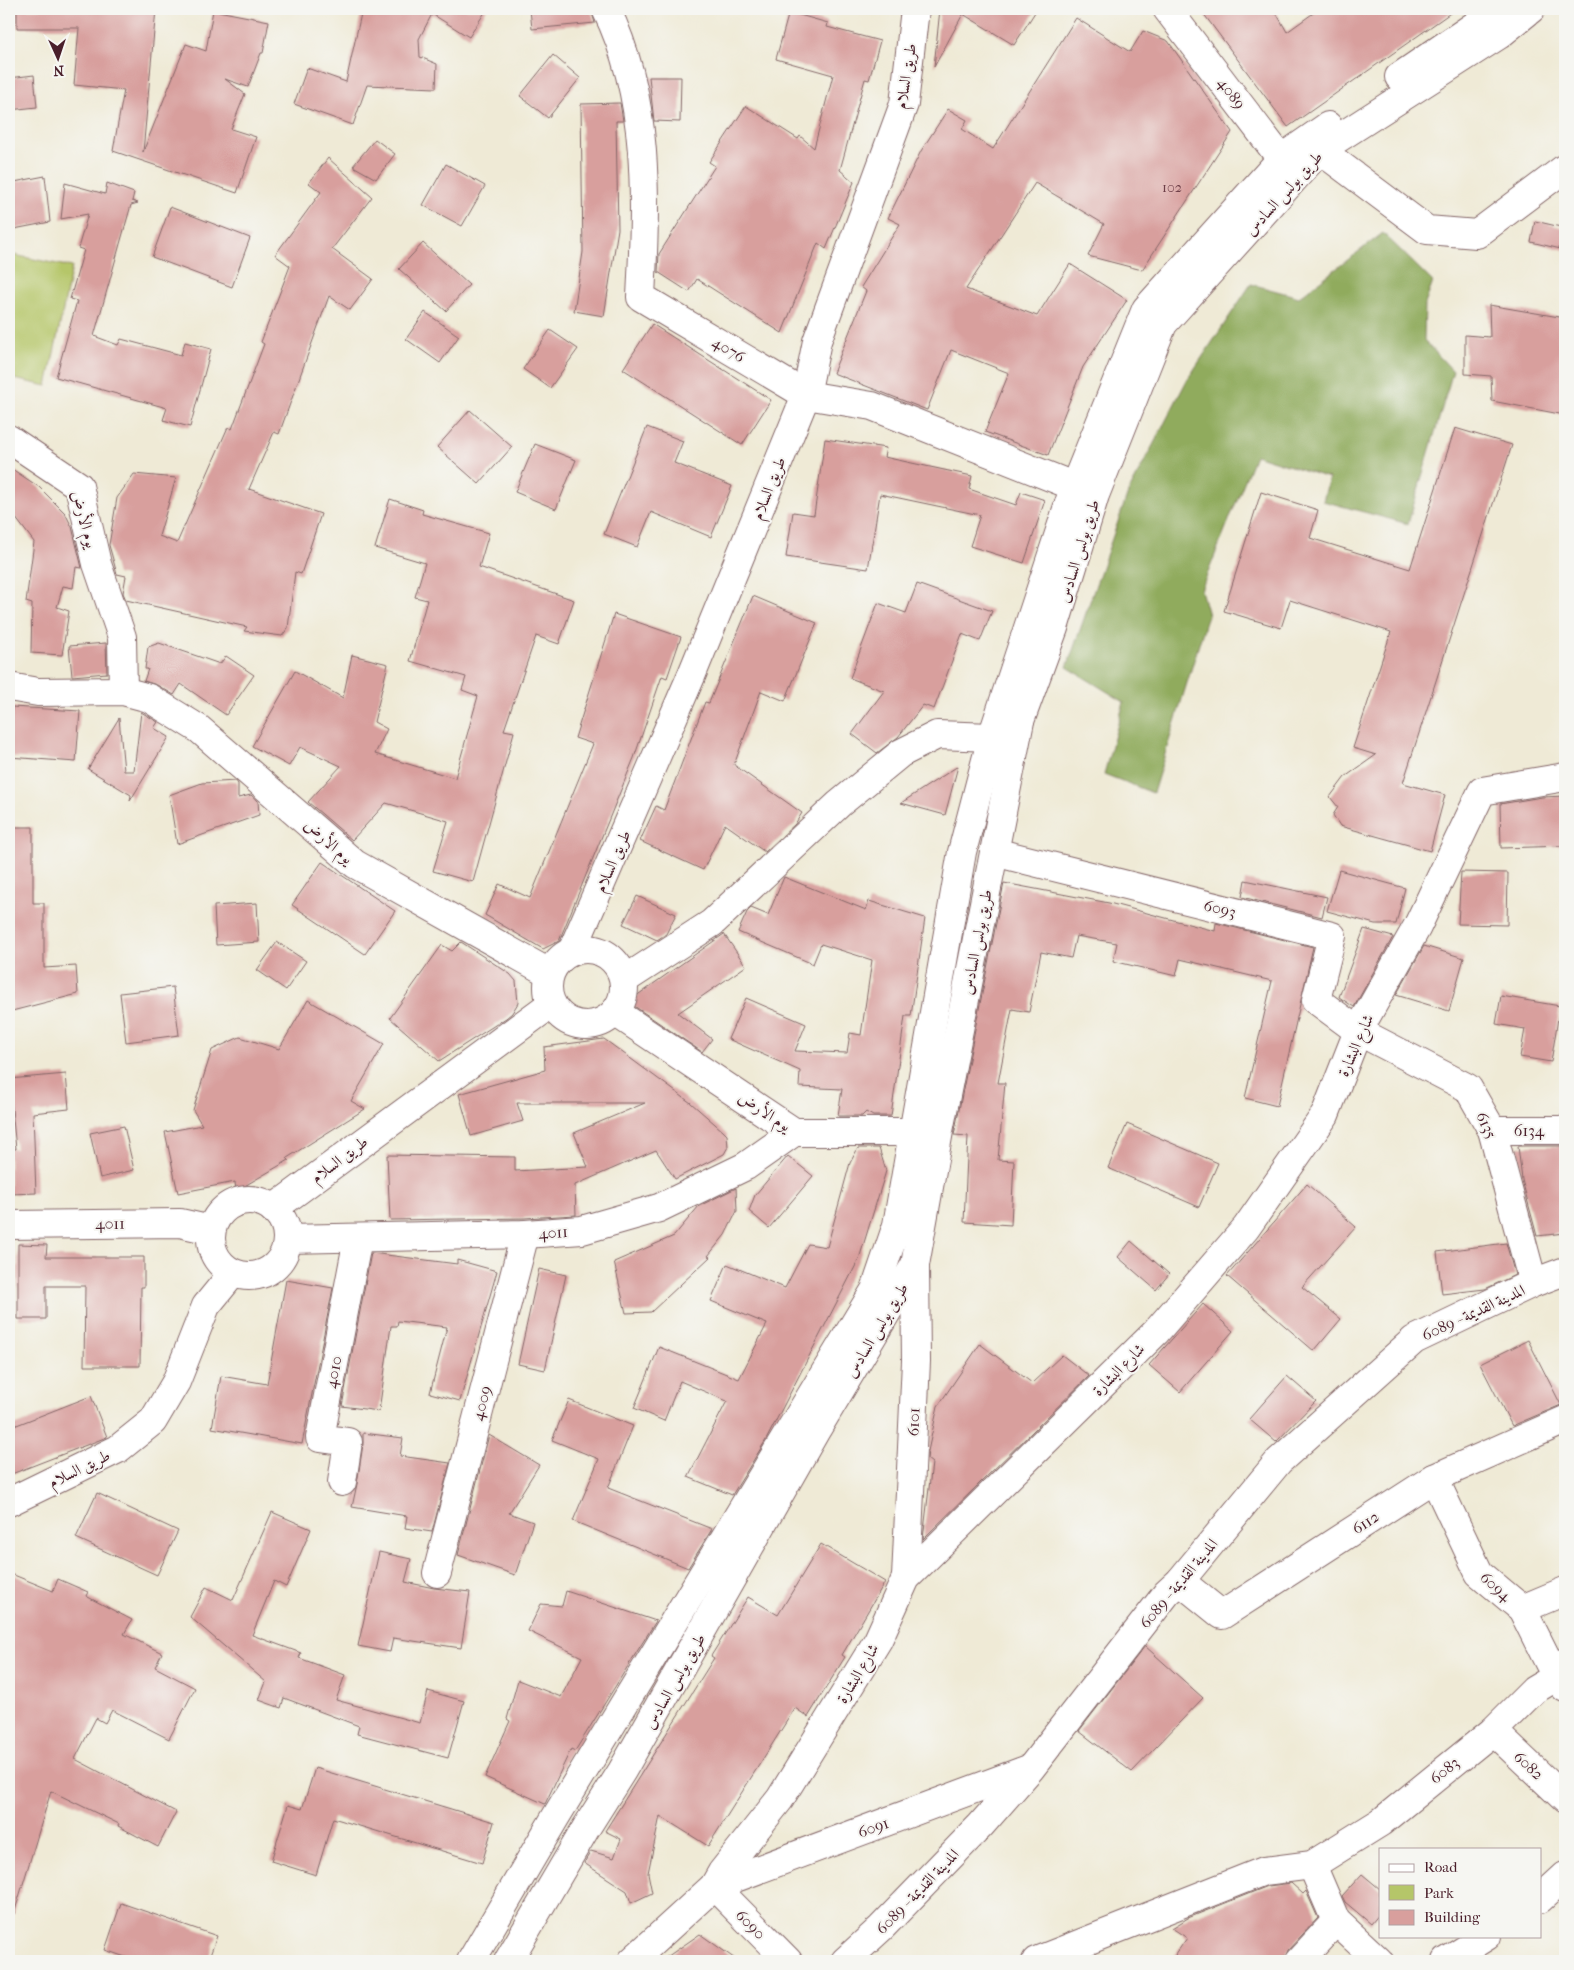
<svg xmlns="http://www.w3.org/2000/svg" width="1574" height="1970" font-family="'IM FELL French Canon',Amiri,serif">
<rect width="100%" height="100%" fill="#f6f6f2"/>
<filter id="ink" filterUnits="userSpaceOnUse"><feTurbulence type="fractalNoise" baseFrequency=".02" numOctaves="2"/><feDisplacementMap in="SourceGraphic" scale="10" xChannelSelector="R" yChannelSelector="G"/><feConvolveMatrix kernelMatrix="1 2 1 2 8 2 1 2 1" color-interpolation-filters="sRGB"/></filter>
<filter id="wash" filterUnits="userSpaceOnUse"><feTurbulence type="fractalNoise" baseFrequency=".0096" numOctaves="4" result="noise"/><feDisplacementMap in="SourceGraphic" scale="20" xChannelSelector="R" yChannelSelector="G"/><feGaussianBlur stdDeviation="1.12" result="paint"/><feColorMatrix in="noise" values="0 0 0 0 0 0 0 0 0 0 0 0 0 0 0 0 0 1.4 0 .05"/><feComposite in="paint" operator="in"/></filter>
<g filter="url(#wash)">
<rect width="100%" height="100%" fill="#efead6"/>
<!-- green -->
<polygon fill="#b5c669" stroke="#80724a" points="9,254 72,267 47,386 9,378"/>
<!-- forest -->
<polygon fill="#90ab5d" stroke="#6d6544" points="1383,233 1433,282 1425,304 1424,340 1453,371 1408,524 1323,501 1329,478 1255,455 1201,590 1208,615 1153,793 1104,774 1124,702 1067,667 1128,493 1187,380 1251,284 1299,297"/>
<g id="blocks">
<!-- building -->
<g fill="#d89f9d">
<polygon points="17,9 156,9 143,152 186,44 206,51 213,10 269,21 263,53 261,53 248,87 225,79 245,94 231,129 256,137 237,193 113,151 124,90 74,85 79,28 17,28"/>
<polygon points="362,9 487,9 469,37 432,14 419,39 420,57 437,64 436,88 367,85 353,125 294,104 307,68 346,82"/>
<polygon points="530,9 591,9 595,23 532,29"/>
<polygon points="940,9 1037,9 1014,45 963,14 934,67"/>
<polygon points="1200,9 1274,9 1287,32 1319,9 1456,9 1288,127"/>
<polygon points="789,12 828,23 827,27 880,41 869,80 865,79 840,170 854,182 826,249 818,243 782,333 697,279 689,292 658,272 659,254 715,166 709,162 746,106 798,139 800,136 814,148 833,75 776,59"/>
<polygon points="1076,18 1130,52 1143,31 1168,41 1232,132 1142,270 1088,256 1104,224 1035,183 966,289 1037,316 1070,264 1127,300 1083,367 1048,455 985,432 1009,373 951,350 927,410 833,373 866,291 861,287 900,224 888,218 921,151 948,109 967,120 962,129 993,149"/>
<polygon points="553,55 580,78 548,118 520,96"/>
<polygon points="34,75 37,107 9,110 9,78"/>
<polygon points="649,77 681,77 680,122 654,121"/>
<polygon points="620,103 623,121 616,121 618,229 604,316 574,311 583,252 581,104"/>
<polygon points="375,139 395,154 376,179 353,166"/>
<polygon points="328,158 372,197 332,249 373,279 350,310 329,296 279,434 274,432 249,489 321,514 301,574 295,572 288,628 282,636 244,631 247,627 126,600 123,593 126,576 117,574 109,545 117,498 134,474 176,478 159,536 177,543 228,427 232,429 264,344 261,342 290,266 275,255 321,192 309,183"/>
<polygon points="446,164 485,186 462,226 423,205"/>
<polygon points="45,176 50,222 9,230 9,183"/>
<polygon points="65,183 105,194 107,183 134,193 132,201 138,203 131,205 94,336 118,345 121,339 181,355 185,342 211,349 190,427 163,420 167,408 56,377 77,301 70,299 84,250 78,248 88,214 61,219"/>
<polygon points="170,207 250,238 232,287 152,257"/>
<polygon points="1535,221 1565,228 1565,250 1531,242"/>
<polygon points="423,243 469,285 446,311 399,269"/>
<polygon points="1489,305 1565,318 1565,415 1492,401 1491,376 1465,374 1465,335 1490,337"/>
<polygon points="425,312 459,336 440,363 406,339"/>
<polygon points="652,324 771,400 742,445 623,369"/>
<polygon points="550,330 578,349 550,388 523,369"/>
<polygon points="470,410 512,447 479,484 437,447"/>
<polygon points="647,427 683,441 674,463 732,486 711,537 651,512 637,547 604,534"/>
<polygon points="1455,428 1512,445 1403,783 1445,795 1430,851 1340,826 1333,815 1338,807 1330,797 1345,777 1376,755 1353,748 1391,632 1290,600 1281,628 1224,611 1261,492 1318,510 1310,538 1410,569"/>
<polygon points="825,439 886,448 884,457 972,476 969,489 1016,505 1021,492 1045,500 1024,563 970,546 980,515 880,494 868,569 786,557 793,512 814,515"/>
<polygon points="535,444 576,460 556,509 515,492"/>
<polygon points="9,467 39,487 65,513 72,527 82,568 76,567 73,588 63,586 57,607 69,611 62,655 31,653 32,604 26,602 34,542 9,509"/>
<polygon points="390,499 423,510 422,514 489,533 479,567 574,600 559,644 536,636 504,730 514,732 473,882 433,871 448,821 386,803 352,840 308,802 341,766 300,747 289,766 252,746 295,671 343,698 352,655 388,664 374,722 387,729 375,754 455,778 478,696 462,690 466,677 410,661 427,600 415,597 425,563 375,548"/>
<polygon points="917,584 992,611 980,641 962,634 934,709 923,705 898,737 877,753 852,734 884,691 850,678 878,603 906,613"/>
<polygon points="753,596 817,623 785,701 761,691 734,765 802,813 795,824 765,852 725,824 703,870 640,841 656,806 664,810 705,702 709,703"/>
<polygon points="614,614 681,637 667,678 662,676 634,758 559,941 543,949 485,915 499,884 530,898 593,744 575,738"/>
<polygon points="106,643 107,673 72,676 69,646"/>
<polygon points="159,643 220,664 226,656 254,675 226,715 181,684 174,695 157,685 144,681 148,669 145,669 148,647"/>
<polygon points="12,707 80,711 76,762 9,757"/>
<polygon points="141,712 158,722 154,728 169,737 130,801 131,795 88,769 119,718 124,771 134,771"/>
<polygon points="958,766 945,815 901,803"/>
<polygon points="236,781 238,784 238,798 251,795 258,801 259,815 177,844 169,795 202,783"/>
<polygon points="1565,796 1565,846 1501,848 1500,804 1542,797"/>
<polygon points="9,827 33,827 33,903 44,903 44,968 76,966 78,994 12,1011 9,962"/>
<polygon points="322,862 395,911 365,954 292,905"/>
<polygon points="1339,870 1405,888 1396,924 1375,924 1327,911"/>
<polygon points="1461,872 1508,873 1507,925 1458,924"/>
<polygon points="784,877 866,910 869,901 925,918 911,1016 905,1016 891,1116 873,1116 866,1112 862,1116 838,1116 842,1089 799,1087 800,1071 728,1039 746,998 806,1024 795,1051 847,1053 850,1033 861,1035 872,960 821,944 813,964 738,932 747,912 751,908 768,915"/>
<polygon points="1245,880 1327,897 1322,917 1242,897"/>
<polygon points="1004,883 1109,903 1215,931 1216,923 1313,947 1277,1106 1245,1098 1272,981 1180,959 1176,976 1113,961 1117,943 1076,936 1071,958 1041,952 1029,1012 1012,1009 998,1083 1005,1083 998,1160 1014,1161 1011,1225 964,1222 968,1136 954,1135"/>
<polygon points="637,896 676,914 666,934 657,940 623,924"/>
<polygon points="257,903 259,942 216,945 214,906"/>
<polygon points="1364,929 1393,937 1354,1007 1339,997"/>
<polygon points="724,934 746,966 678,1013 712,1039 702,1052 631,1004 639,994"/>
<polygon points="277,942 306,961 286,990 257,970"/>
<polygon points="461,942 510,974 516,981 518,1003 512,1013 506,1018 439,1061 390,1018 442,945 452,951"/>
<polygon points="1424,946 1464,958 1449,1011 1396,995"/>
<polygon points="173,987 179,1035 126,1042 120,993"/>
<polygon points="1501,996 1560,1006 1551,1062 1520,1057 1525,1029 1496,1024"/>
<polygon points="308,1000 384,1044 351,1101 365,1109 287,1158 289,1160 236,1191 235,1182 178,1193 165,1132 202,1125 193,1110 212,1050 240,1037 279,1049"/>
<polygon points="604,1039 691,1103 723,1131 727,1135 728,1147 724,1154 675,1179 656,1150 575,1185 576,1215 524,1218 390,1220 387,1155 515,1157 515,1171 588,1167 574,1133 645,1103 517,1103 523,1121 471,1136 459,1094 545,1070 544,1047"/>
<polygon points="66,1074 69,1109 33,1113 36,1193 10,1194 9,1149 16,1149 9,1079"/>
<polygon points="1127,1124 1218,1163 1199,1207 1108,1168"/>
<polygon points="124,1126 134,1170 100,1178 90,1133"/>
<polygon points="1518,1146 1565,1146 1565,1233 1537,1236 1522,1180"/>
<polygon points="858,1148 879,1148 886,1171 859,1259 766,1440 732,1495 688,1477 727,1401 680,1381 664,1421 634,1408 659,1347 739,1379 767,1324 711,1301 727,1264 785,1288 808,1244 827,1247 850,1163"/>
<polygon points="788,1156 813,1176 769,1228 749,1211 755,1195"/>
<polygon points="1307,1184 1356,1227 1302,1287 1341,1319 1314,1351 1227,1276"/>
<polygon points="736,1188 737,1211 725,1235 708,1256 710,1257 651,1312 626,1313 614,1262 674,1236 699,1206"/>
<polygon points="1131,1241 1169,1274 1156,1290 1118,1257"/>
<polygon points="1506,1243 1515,1275 1485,1289 1442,1294 1437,1252"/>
<polygon points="18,1244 47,1245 46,1257 144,1257 144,1287 141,1287 140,1366 84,1366 85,1286 46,1286 46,1319 18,1319"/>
<polygon points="371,1253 457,1264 457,1260 497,1271 460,1401 430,1393 447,1327 398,1321 397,1326 391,1326 379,1411 342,1406"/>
<polygon points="539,1269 566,1275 545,1370 518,1364"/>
<polygon points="286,1280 333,1288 302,1444 212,1428 221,1376 267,1384"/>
<polygon points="1203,1304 1233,1331 1180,1392 1149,1365"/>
<polygon points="1528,1340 1561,1405 1512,1426 1480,1364"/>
<polygon points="980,1344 1032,1383 1062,1355 1089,1376 923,1539 932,1463 927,1459 928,1451 938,1406"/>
<polygon points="1287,1376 1316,1401 1276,1442 1249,1419"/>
<polygon points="91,1396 107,1437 9,1475 9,1428"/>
<polygon points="569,1400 633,1426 608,1488 712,1529 688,1568 573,1521 599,1459 552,1440"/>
<polygon points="363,1433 403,1438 400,1456 450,1463 432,1532 405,1528 407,1516 352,1507 357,1484 363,1444"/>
<polygon points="489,1435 539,1465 509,1513 533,1522 515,1575 458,1555"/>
<polygon points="97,1493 178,1531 157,1575 76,1538"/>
<polygon points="272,1512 311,1529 286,1587 274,1581 252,1635 301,1653 299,1658 345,1675 336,1700 420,1723 428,1691 464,1701 448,1758 357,1734 359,1726 284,1698 281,1708 259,1700 266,1682 190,1617 206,1587 233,1600"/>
<polygon points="821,1544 885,1582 842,1655 845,1657 808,1717 795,1708 708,1846 660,1816 648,1873 652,1893 631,1903 627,1891 584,1863 591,1851 614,1858 621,1839 605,1831 714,1658 711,1656 748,1597 778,1615"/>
<polygon points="379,1552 411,1559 405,1582 434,1588 470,1592 461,1648 393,1638 390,1652 358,1646"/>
<polygon points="9,1573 53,1591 58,1579 88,1592 86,1596 132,1620 124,1634 162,1653 155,1667 195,1688 169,1739 112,1710 105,1723 96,1718 75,1759 176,1812 158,1847 118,1826 119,1824 51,1791 14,1914 9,1913"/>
<polygon points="566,1591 656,1621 575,1751 571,1749 545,1804 485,1777 510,1721 507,1719 518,1680 561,1697 582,1657 528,1631 541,1604 562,1606"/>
<polygon points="1145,1646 1203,1698 1132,1772 1079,1731"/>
<polygon points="315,1768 494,1822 482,1863 333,1818 316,1875 271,1861 288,1805 302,1809"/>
<polygon points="1362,1874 1380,1889 1380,1913 1371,1924 1345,1902 1342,1896"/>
<polygon points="1291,1883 1303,1894 1306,1891 1318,1918 1288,1950 1284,1961 1171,1961 1187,1938 1172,1928 1188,1918 1268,1886"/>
<polygon points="121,1903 217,1936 208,1961 137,1961 105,1950"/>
<polygon points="700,1934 738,1961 661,1961"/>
</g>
</g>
</g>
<g filter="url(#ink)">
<use href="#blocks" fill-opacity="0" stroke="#846667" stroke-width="1"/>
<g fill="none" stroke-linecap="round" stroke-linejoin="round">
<!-- minor casing -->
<g stroke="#846667" stroke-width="30">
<g id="minor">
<path d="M606,9C650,98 646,200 641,297L806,395L872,406L1091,493"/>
<polyline points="1167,9 1292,173"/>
<polyline points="1399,77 1499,9"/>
<polyline points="1320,150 1427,230 1477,234 1565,168"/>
<polyline points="9,439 79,486 97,564 122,637 123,691"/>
<polyline points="9,687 38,692 123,691 149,698 199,729 355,864 549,973"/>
<polyline points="994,852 1332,936 1316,1000 1358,1031 1468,1088 1492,1130 1533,1283"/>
<circle cx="586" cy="987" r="38"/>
<polyline points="572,951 692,674 806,395 817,341 904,104 915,9"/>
<polyline points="624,980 712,923 839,804 901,753 937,735 992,737 1009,728"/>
<polyline points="615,1012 794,1132 930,1132"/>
<polyline points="1492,1130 1565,1130"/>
<circle cx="249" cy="1238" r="38"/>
<polyline points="273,1209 551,1004"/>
<polyline points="9,1225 180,1223 211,1230"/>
<polyline points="287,1239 525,1234 582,1230 659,1208 746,1166 794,1132"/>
<polyline points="1434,1478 1479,1573 1522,1609 1556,1677 1565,1688"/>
<polyline points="342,1482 348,1442 320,1438 358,1238"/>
<polyline points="9,1502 118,1449 153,1421 176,1382 206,1306 233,1273"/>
<polyline points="437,1573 525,1234"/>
<polyline points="906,1578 916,1361 915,1265"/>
<polyline points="1180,1581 1222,1615 1434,1478 1565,1420"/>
<polyline points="1522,1609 1565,1591"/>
<polyline points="1493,1731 1565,1799"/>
<polyline points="1312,1865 1336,1921 1379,1961"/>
<polyline points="1540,1899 1565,1876"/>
<polyline points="471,1961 555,1818 875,1290 897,1225 962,852 992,737 1075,485 1146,309 1282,158 1328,126"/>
<polyline points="508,1961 586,1828 622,1771 815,1432 915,1265 939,1131 1020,721 1054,628 1095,495 1163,324 1320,150 1499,35 1531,9"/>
<polyline points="632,1961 714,1886 722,1872 780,1799 878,1640 906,1578 1156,1332 1246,1228 1325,1115 1358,1031 1417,927 1482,791 1565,777"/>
<polyline points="788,1961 714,1886 1028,1769"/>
<polyline points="845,1961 881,1928 981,1825 1031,1768 1167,1593 1180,1581 1279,1461 1414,1340 1533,1283 1565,1271"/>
<polyline points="1036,1961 1264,1871 1312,1865 1381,1822 1493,1731 1534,1690 1556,1677 1565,1662"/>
<polyline points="1299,1961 1336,1921"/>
<polyline points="1447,1961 1487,1936"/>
</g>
</g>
<!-- minor -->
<use href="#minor" stroke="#fff" stroke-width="28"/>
</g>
</g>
<g text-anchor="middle" stroke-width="4" stroke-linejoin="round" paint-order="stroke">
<!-- number labels -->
<g font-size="14" fill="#6e3f48">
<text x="1172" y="192">102</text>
</g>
<!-- street labels -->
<g font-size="16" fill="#4a1f2b" stroke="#f6f6f2">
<text transform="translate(905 76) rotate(-81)" y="6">طريق السلام</text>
<text transform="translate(1232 93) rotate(53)" y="6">4089</text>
<text transform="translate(1283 193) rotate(-48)" y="6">طريق بولس السادس</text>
<text transform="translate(729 349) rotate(31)" y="6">4076</text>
<text transform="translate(768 488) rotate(-68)" y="6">طريق السلام</text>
<text transform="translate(85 519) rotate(75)" y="6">يوم الأرض</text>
<text transform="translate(1078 551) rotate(-73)" y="6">طريق بولس السادس</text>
<text transform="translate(329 841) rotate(41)" y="6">يوم الأرض</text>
<text transform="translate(612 861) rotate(-66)" y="6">طريق السلام</text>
<text transform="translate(1220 908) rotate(14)" y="6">6093</text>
<text transform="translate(976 942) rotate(-79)" y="6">طريق بولس السادس</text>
<text transform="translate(1355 1045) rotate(-66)" y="6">شارع البشارة</text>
<text transform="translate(765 1111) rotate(33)" y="6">يوم الأرض</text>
<text transform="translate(1487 1125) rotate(65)" y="6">6135</text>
<text x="1529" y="1136">6134</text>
<text transform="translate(339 1159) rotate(-37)" y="6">طريق السلام</text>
<text transform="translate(110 1223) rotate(-1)" y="6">4011</text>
<text transform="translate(553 1232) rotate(-4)" y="6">4011</text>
<text transform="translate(1473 1312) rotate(-25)" y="6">المدينة القديمة - 6089</text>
<text transform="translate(876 1330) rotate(-59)" y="6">طريق بولس السادس</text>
<text transform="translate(1118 1369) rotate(-45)" y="6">شارع البشارة</text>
<text transform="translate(333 1372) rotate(-79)" y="6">4010</text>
<text transform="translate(481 1403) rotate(-75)" y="6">4009</text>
<text transform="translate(913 1422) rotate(-88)" y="6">6101</text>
<text transform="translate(79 1468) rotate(-26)" y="6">طريق السلام</text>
<text transform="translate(1365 1522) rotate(-33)" y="6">6112</text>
<text transform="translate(1178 1583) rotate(-50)" y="6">المدينة القديمة - 6089</text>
<text transform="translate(1496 1586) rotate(42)" y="6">6094</text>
<text transform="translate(857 1673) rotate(-59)" y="6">شارع البشارة</text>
<text transform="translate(674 1681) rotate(-60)" y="6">طريق بولس السادس</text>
<text transform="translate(1529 1765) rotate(43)" y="6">6082</text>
<text transform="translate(1444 1770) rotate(-39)" y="6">6083</text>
<text transform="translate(873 1827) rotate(-20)" y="6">6091</text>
<text transform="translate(917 1891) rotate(-46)" y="6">المدينة القديمة - 6089</text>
<text transform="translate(751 1924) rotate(45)" y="6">6090</text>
</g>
</g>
<!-- margin -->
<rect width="1574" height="1970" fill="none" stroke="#f6f6f2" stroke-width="30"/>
<!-- legend -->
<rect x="1379" y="1848" width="162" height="90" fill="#f6f6f2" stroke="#b1a0a2"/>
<rect x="1389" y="1864" width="25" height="8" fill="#ffffff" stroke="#b1a0a2"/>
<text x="1424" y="1872" font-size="15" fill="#4a1f2b">Road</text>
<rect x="1389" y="1885" width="25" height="15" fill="#b5c669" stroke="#b1a0a2"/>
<text x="1424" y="1898" font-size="15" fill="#4a1f2b">Park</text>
<rect x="1389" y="1910" width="25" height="15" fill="#d89f9d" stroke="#b1a0a2"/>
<text x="1424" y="1922" font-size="15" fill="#4a1f2b">Building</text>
<!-- north arrow -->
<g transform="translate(58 58) rotate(177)" stroke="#f6f6f2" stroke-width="4" paint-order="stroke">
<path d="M0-4L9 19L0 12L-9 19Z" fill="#4a1f2b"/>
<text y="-8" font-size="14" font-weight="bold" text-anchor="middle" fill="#4a1f2b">N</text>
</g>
</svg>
